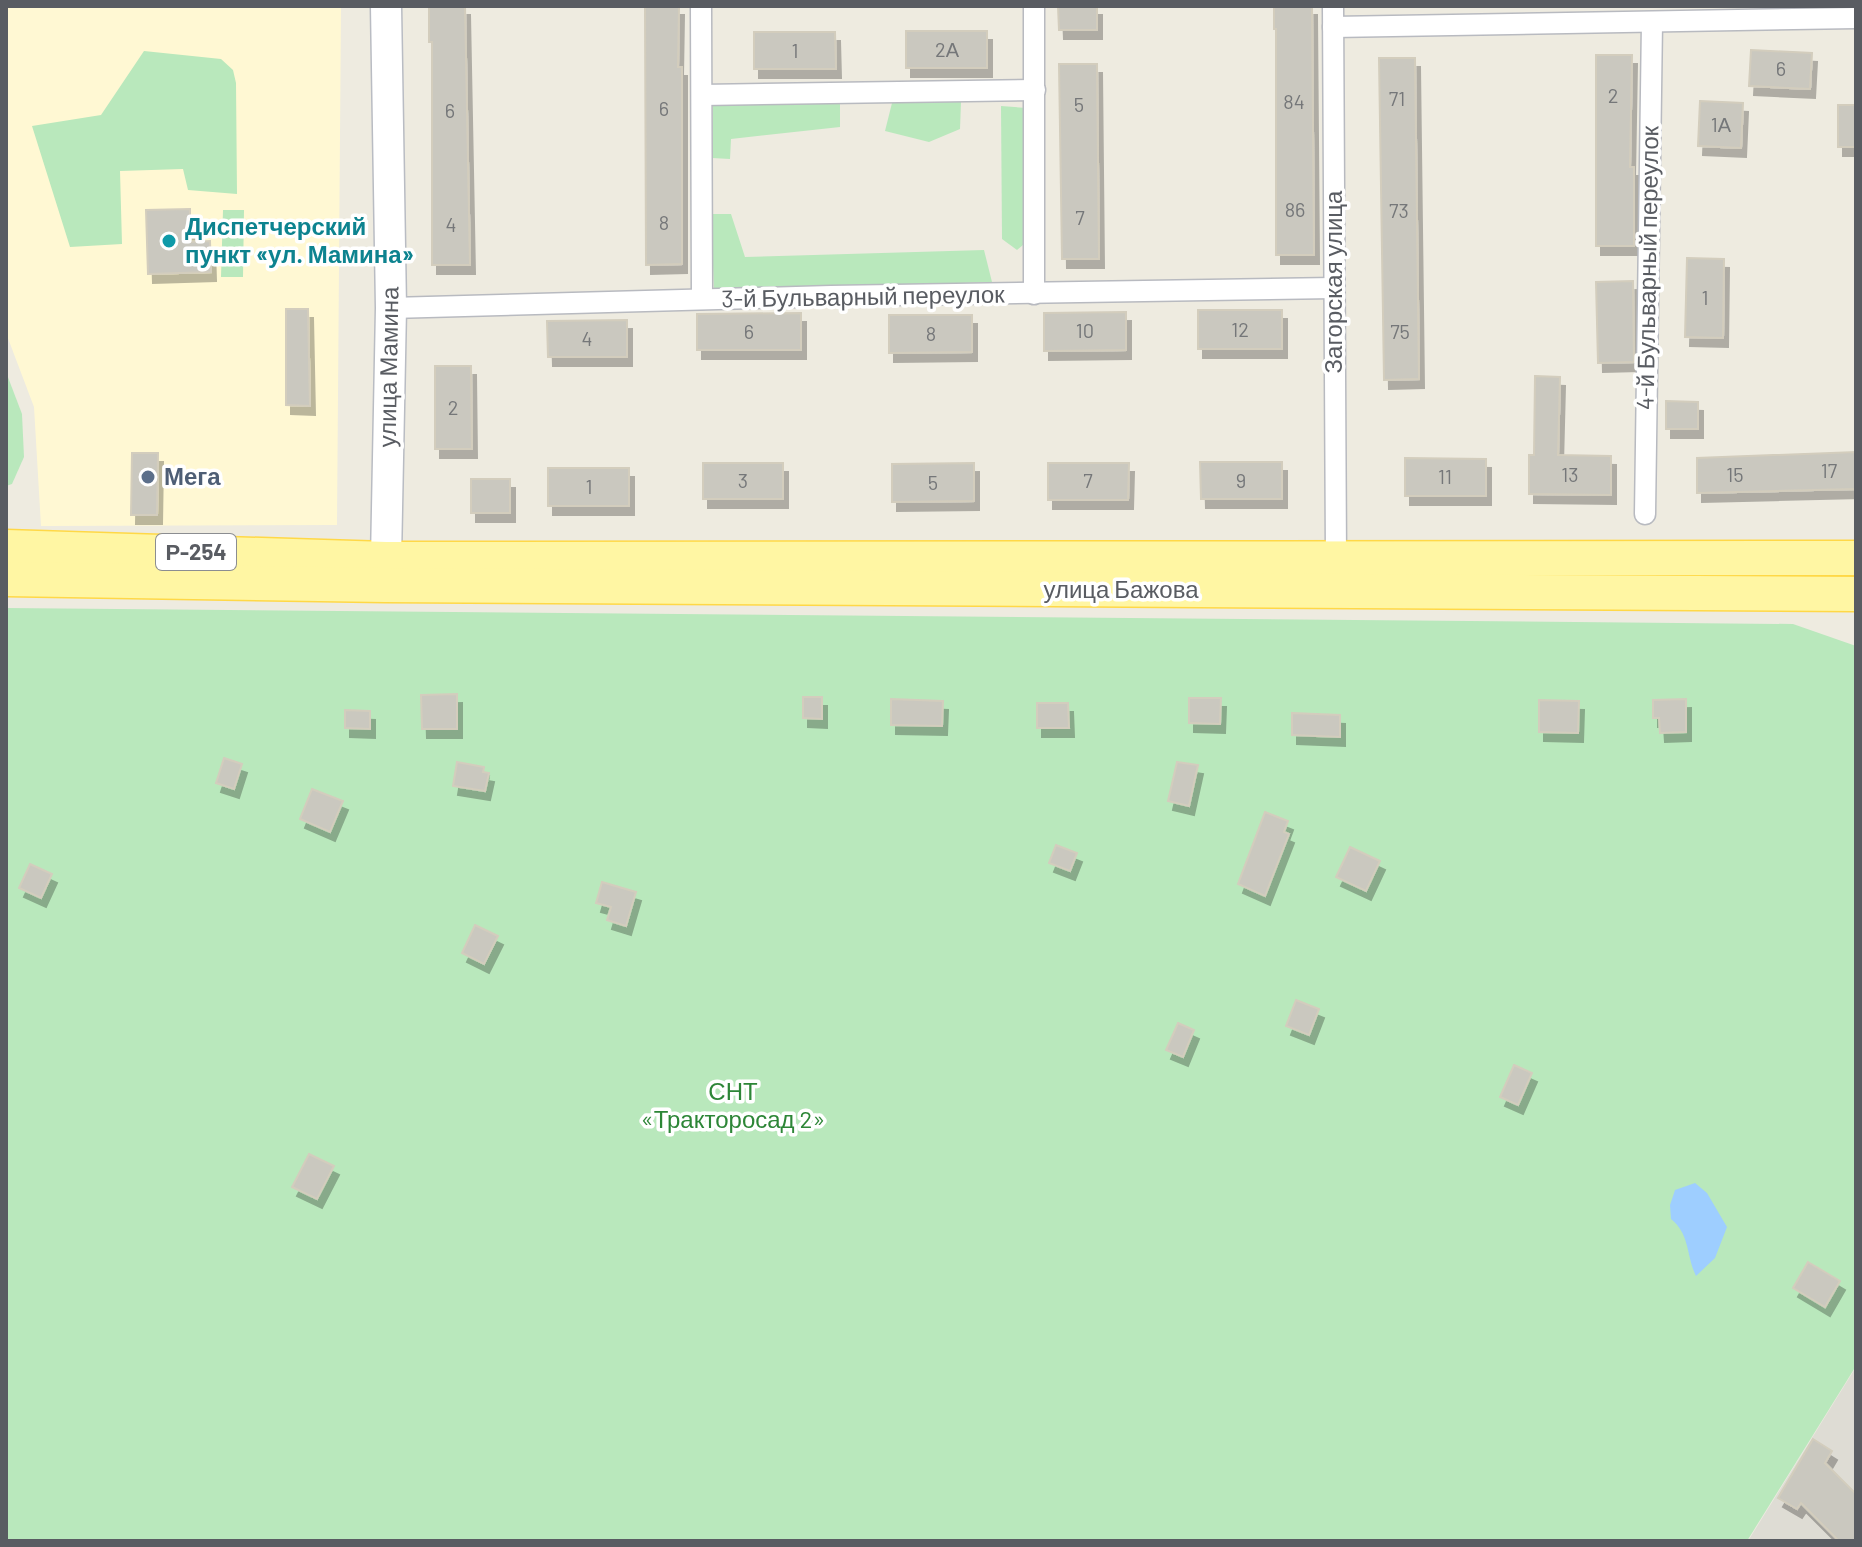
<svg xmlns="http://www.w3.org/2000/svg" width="1862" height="1547" font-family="Barlow,sans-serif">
<defs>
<filter id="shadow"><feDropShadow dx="5" dy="9" stdDeviation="0" flood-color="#0004"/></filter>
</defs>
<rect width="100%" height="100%" fill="#eeebe0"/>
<!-- commercial -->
<polygon fill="#fff8d3" points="6,6 341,6 337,525 41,526 34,407 6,333"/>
<!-- industrial -->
<polygon fill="#dedcd4" points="1856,1367 1856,1541 1748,1541"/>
<!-- green -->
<g fill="#b9e8bc">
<polygon points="144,51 221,59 233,70 236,83 237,194 188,190 183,169 120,171 122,244 70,247 32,126 101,115"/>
<polygon points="893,99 961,102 960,129 929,142 885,131"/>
<polygon points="840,100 840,127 731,139 730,159 712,158 713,103"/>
<polygon points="1001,106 1027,108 1029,240 1017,250 1002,239"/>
<polygon points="223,210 244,210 243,277 221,277"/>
<polygon points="711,214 731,214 745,257 984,250 992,282 714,291"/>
<polygon points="6,372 22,414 24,457 12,484 6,486"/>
<polygon points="6,608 1793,624 1856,646 1856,1366 1747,1541 6,1541"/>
</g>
<!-- water -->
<path fill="#9eceff" d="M1695,1183L1707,1193L1727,1227L1715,1258L1696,1276C1686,1255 1690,1234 1671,1219L1670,1205L1675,1190Z"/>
<!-- building -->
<g fill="#cac8bf" stroke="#d3cdbd" stroke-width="2" filter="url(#shadow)">
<polygon points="429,6 465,6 470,265 432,265 432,42 429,42"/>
<polygon points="645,6 679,6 678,67 682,67 682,264 646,265"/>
<polygon points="1058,6 1097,6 1097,30 1059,30"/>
<polygon points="1274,6 1312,6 1314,255 1276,255 1276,29 1274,29"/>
<rect x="906" y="31" width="81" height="37"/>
<polygon points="754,32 835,32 836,69 754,69"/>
<polygon points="1751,50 1812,53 1810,89 1749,86"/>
<polygon points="1596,55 1632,55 1630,167 1634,167 1634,246 1596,246"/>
<polygon points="1379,58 1415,58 1419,379 1384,380"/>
<polygon points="1059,64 1097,64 1099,259 1062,259"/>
<polygon points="1700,101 1743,103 1741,148 1698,146"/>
<rect x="1838" y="105" width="18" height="42"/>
<polygon points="190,209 190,242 210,241 211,272 148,274 146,210"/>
<polygon points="1687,258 1724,259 1723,338 1685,337"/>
<polygon points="1633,281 1634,362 1598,363 1596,282"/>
<polygon points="286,309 308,309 310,406 286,405"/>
<rect x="1198" y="310" width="84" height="39"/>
<polygon points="1126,312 1126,350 1044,351 1044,313"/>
<polygon points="801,313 801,350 697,350 697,314"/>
<polygon points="889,315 972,315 972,352 889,353"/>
<polygon points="627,320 627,357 548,357 547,321"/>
<polygon points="435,366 471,366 472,449 435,449"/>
<polygon points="1535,376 1560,377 1558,455 1611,456 1611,495 1529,494 1529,455 1534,455"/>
<polygon points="1666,401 1698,402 1698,429 1666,429"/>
<polygon points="1856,452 1856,489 1697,493 1697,458"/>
<polygon points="132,453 158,453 157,515 131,515"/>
<polygon points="1405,458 1486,459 1486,496 1405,496"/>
<polygon points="1200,462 1282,462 1282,499 1201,499"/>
<rect x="703" y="463" width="80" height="36"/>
<polygon points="974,463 974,501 892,502 892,464"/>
<polygon points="1048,463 1129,463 1128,500 1048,500"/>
<rect x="548" y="468" width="81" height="38"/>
<rect x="471" y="479" width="39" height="34"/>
<polygon points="457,694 457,729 422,729 421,695"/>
<polygon points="803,697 822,697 822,719 803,718"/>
<polygon points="1189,698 1221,698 1220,724 1189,723"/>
<polygon points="891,699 943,701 942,726 891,725"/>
<polygon points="1686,699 1686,732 1660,733 1659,718 1653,718 1653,700"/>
<polygon points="1539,700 1579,701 1578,733 1539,732"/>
<polygon points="1037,703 1068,703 1069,728 1037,728"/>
<polygon points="345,710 370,711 370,729 345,728"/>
<polygon points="1292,713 1340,715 1340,737 1292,735"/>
<polygon points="224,758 242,764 234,789 216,783"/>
<polygon points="457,762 484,767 483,772 489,773 485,791 453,786"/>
<polygon points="1177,762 1198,765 1189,806 1168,801"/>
<polygon points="312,789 343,801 330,832 300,819"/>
<polygon points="1265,812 1288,821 1284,832 1289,834 1265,896 1238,884"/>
<polygon points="1056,845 1077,853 1070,871 1049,863"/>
<polygon points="1350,847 1380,861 1366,891 1336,877"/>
<polygon points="30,864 52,874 41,898 19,888"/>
<polygon points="602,882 636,892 626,926 607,920 611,907 596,903"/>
<polygon points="475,925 498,936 484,964 462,953"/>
<polygon points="1296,1000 1319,1009 1309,1035 1286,1026"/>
<polygon points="1178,1023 1194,1030 1183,1057 1166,1050"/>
<polygon points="1514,1065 1532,1073 1518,1105 1500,1097"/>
<polygon points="309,1154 334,1166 317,1199 292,1187"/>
<polygon points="1808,1262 1840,1281 1825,1307 1793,1288"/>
<polygon points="1813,1439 1832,1451 1825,1463 1856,1494 1856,1541 1839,1541 1801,1503 1797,1509 1778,1498"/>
</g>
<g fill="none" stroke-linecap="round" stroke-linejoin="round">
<!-- street casing -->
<g stroke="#b8bac0" stroke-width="23">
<g id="street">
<polyline points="701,6 702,299"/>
<polyline points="1333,6 1336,558"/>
<polyline points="1333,27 1856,18"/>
<polyline points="702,95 1035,90"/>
<polyline points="1034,294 1034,6"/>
<polyline points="391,308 831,296 1334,288"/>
<polyline points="1645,514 1652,22"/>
</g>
</g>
<!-- secondary casing -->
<g stroke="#b9bcc3" stroke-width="33">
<polyline id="secondary" points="386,559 391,308 386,6"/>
</g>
<!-- primary casing -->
<g stroke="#ffd847" stroke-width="37">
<g id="primary">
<polyline points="6,547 386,559 1856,558"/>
<polyline points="6,579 385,585 1856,594"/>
</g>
</g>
<!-- street -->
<use href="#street" stroke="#fff" stroke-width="20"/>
<!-- secondary -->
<use href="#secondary" stroke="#fff" stroke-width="30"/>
<!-- primary -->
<use href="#primary" stroke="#fff6a3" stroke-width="34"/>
</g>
<!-- markers -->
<circle fill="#0f9aa8" stroke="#fff" stroke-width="3" cx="169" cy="241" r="8"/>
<circle fill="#5c6f8a" stroke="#fff" stroke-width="3" cx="148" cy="477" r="8"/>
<g text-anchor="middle" stroke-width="7" stroke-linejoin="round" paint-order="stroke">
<!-- number labels -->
<g font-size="20" fill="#757779">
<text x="947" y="57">2А</text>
<text x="795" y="58">1</text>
<text x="1781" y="76">6</text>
<text x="1613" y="103">2</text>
<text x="1397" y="106">71</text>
<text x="1294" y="109">84</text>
<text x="1079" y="112">5</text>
<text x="664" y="116">6</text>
<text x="450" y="118">6</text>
<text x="1721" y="132">1А</text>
<text x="1295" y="217">86</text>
<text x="1399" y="218">73</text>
<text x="1080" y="225">7</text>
<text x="664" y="230">8</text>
<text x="451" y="232">4</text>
<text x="1705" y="305">1</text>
<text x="1240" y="337">12</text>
<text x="1085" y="338">10</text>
<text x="749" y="339">6</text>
<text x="1400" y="339">75</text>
<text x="931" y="341">8</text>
<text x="587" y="346">4</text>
<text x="453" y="415">2</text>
<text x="1829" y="478">17</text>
<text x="1570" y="482">13</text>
<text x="1735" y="482">15</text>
<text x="1445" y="484">11</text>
<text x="743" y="488">3</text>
<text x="1088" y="488">7</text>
<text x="1241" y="488">9</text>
<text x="933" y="490">5</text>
<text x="589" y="494">1</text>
</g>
<!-- shield labels -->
<rect fill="#fff" stroke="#8b8d91" stroke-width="2" x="156" y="534" width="80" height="36" rx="6"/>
<g font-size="22" font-weight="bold" fill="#595c62">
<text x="196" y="560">Р-254</text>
</g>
<!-- culture labels -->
<g font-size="24" font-weight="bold" fill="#0d838f" stroke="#fff" text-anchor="start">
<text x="185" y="235">Диспетчерский<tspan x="185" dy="28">пункт «ул. Мамина»</tspan></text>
</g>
<!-- street labels -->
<g font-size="24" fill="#595c62" stroke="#fff">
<text transform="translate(1648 268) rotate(-89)" y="8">4-й Бульварный переулок</text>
<text transform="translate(1334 282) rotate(-90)" y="8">Загорская улица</text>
<text transform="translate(863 297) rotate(-1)" y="8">3-й Бульварный переулок</text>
<text transform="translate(389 367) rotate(-89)" y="8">улица Мамина</text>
<text x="1121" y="598">улица Бажова</text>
</g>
<!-- service labels -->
<g font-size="24" font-weight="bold" fill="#4e5e75" stroke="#fff" text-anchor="start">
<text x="164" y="485">Мега</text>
</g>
<!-- park labels -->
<g font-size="24" fill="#2d8637" stroke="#fff">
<text x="733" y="1100">СНТ<tspan x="733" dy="28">«Тракторосад 2»</tspan></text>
</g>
</g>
<!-- border -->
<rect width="1862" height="1547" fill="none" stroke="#595c62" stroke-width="16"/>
</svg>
